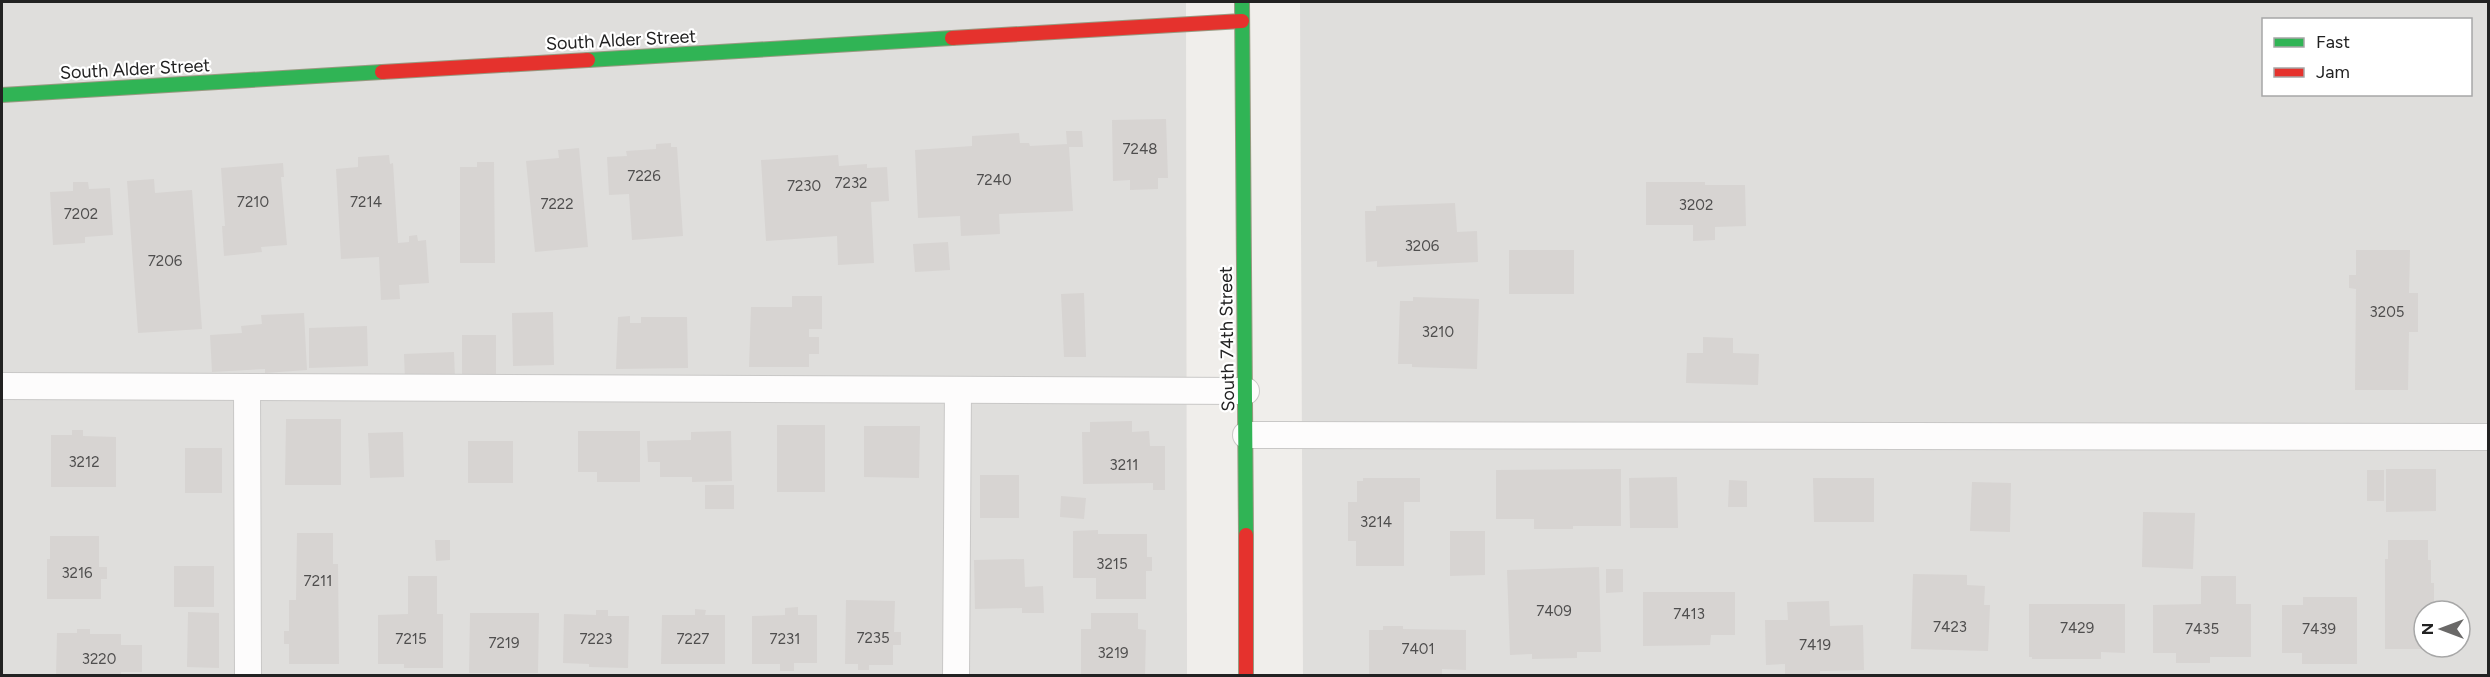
<svg xmlns="http://www.w3.org/2000/svg" width="2490" height="677" font-family="Figtree,sans-serif">
<rect width="100%" height="100%" fill="#f0eeeb"/>
<!-- residential -->
<g fill="#dfdedc" fill-rule="evenodd">
<polygon points="2,2 1186,2 1187,675 2,675"/>
<path d="M1300,2H2488V675H1303ZM2264,20H2470V94H2264ZM2424,611H2460V647H2424Z"/>
</g>
<!-- building -->
<g fill="#d7d4d2">
<polygon points="1166,119 1168,178 1158,178 1158,189 1130,190 1130,180 1113,181 1112,120"/>
<polygon points="1066,131 1082,131 1083,147 1069,147 1073,211 999,214 1000,234 961,236 960,216 918,218 915,150 972,146 972,136 1019,133 1020,143 1029,143 1030,146 1067,144"/>
<polygon points="671,143 671,147 677,147 683,236 632,240 629,194 609,195 607,157 627,156 626,151 656,149 656,144"/>
<polygon points="579,148 588,247 535,252 526,161 559,158 558,150"/>
<polygon points="389,155 390,164 393,163 398,243 409,242 409,236 417,235 418,241 426,240 429,283 399,285 400,299 381,300 379,257 341,259 336,169 358,167 358,157"/>
<polygon points="838,155 839,166 867,164 867,168 887,167 889,201 871,202 874,263 838,265 837,236 766,241 761,160"/>
<polygon points="477,162 494,162 495,263 460,263 460,167 477,167"/>
<polygon points="283,163 284,177 281,177 287,245 261,247 262,252 224,256 222,226 225,226 221,168"/>
<polygon points="154,179 155,193 192,190 202,329 138,333 127,181"/>
<polygon points="73,182 88,182 89,189 110,188 113,235 85,237 85,243 53,245 50,192 73,191"/>
<polygon points="1646,182 1705,182 1705,185 1745,185 1746,226 1715,227 1715,240 1693,241 1693,225 1646,225"/>
<polygon points="1455,203 1457,232 1477,231 1478,262 1377,267 1377,261 1366,262 1365,211 1376,211 1376,206"/>
<polygon points="948,242 950,270 915,272 913,244"/>
<rect x="1509" y="250" width="65" height="44"/>
<polygon points="2356,250 2410,250 2409,293 2418,293 2418,332 2409,332 2408,390 2355,390 2356,289 2349,288 2349,275 2356,275"/>
<polygon points="1084,293 1086,357 1064,357 1061,294"/>
<polygon points="792,296 822,296 822,329 809,329 809,337 819,337 819,354 809,354 809,367 749,367 751,307 792,307"/>
<polygon points="1413,297 1479,299 1477,369 1412,367 1412,364 1398,364 1400,301 1413,301"/>
<polygon points="553,312 554,365 513,366 512,313"/>
<polygon points="304,313 307,370 265,373 265,369 212,372 210,335 242,333 241,326 262,324 261,315"/>
<polygon points="630,316 630,323 641,323 641,317 687,317 688,368 616,369 618,317"/>
<polygon points="367,326 368,366 309,368 309,328"/>
<rect x="462" y="335" width="34" height="42"/>
<polygon points="1703,337 1733,338 1733,353 1759,354 1758,385 1686,383 1687,353 1703,353"/>
<polygon points="454,352 455,379 405,380 404,354"/>
<polygon points="286,419 341,419 341,485 285,485"/>
<polygon points="1132,421 1132,432 1149,431 1150,446 1165,446 1165,490 1153,490 1153,483 1083,484 1082,432 1090,432 1090,422"/>
<rect x="777" y="425" width="48" height="67"/>
<polygon points="864,426 920,426 919,478 864,477"/>
<polygon points="72,430 83,430 83,436 116,437 116,487 51,487 51,435 72,435"/>
<polygon points="578,431 640,431 640,482 597,482 597,472 578,472"/>
<polygon points="731,431 732,481 692,482 692,477 660,477 660,462 648,462 647,441 691,440 691,432"/>
<polygon points="403,432 404,477 370,478 368,433"/>
<rect x="468" y="441" width="45" height="42"/>
<rect x="185" y="448" width="37" height="45"/>
<polygon points="1621,469 1621,526 1573,526 1573,529 1534,529 1534,519 1496,519 1496,470"/>
<polygon points="2386,469 2436,469 2436,511 2386,512"/>
<rect x="2367" y="470" width="17" height="31"/>
<rect x="980" y="475" width="39" height="43"/>
<polygon points="1677,477 1678,528 1630,528 1629,478"/>
<polygon points="1363,478 1420,478 1420,502 1404,502 1404,566 1356,566 1356,541 1348,541 1348,502 1357,502 1357,481 1363,481"/>
<polygon points="1813,478 1874,478 1874,522 1814,522"/>
<polygon points="1729,480 1747,481 1747,507 1728,507"/>
<polygon points="1972,482 2011,483 2010,532 1970,531"/>
<rect x="705" y="485" width="29" height="24"/>
<polygon points="1061,496 1086,498 1084,519 1060,517"/>
<polygon points="2143,512 2195,513 2193,569 2142,567"/>
<polygon points="1098,530 1098,534 1147,534 1147,557 1152,557 1152,571 1146,571 1146,599 1096,599 1096,578 1073,578 1073,531"/>
<polygon points="1450,531 1485,531 1485,575 1450,576"/>
<polygon points="297,533 333,533 333,564 338,564 339,664 289,664 289,644 284,644 284,631 289,631 289,600 296,600"/>
<polygon points="50,536 99,536 99,567 107,567 107,579 101,579 101,599 47,599 47,559 50,559"/>
<polygon points="435,540 450,540 450,560 436,561"/>
<polygon points="2388,540 2428,540 2428,560 2431,560 2431,583 2434,583 2434,607 2443,607 2443,611 2424,611 2424,649 2385,649 2385,559 2388,559"/>
<polygon points="1024,559 1025,587 1043,586 1044,613 1022,613 1022,608 975,609 974,560"/>
<rect x="174" y="566" width="40" height="41"/>
<polygon points="1599,567 1601,652 1577,652 1577,658 1532,659 1532,654 1510,655 1507,570"/>
<polygon points="1606,569 1623,569 1623,592 1606,593"/>
<polygon points="1913,574 1967,575 1967,585 1985,586 1984,605 1990,605 1988,651 1911,649"/>
<polygon points="408,576 437,576 437,614 443,614 443,668 404,668 404,664 378,664 378,615 408,614"/>
<polygon points="2201,576 2236,576 2236,604 2251,604 2251,657 2210,657 2210,663 2176,663 2176,653 2153,653 2153,605 2201,604"/>
<polygon points="1643,592 1735,592 1735,635 1711,635 1710,645 1643,646"/>
<polygon points="2303,597 2357,597 2357,664 2302,664 2302,653 2282,653 2282,605 2303,605"/>
<polygon points="846,600 895,601 894,632 901,632 901,645 893,645 893,665 869,665 869,670 858,670 858,664 845,664"/>
<polygon points="1829,601 1830,626 1863,625 1864,670 1820,671 1820,676 1785,676 1785,664 1766,665 1765,620 1788,620 1787,602"/>
<polygon points="2029,604 2125,604 2125,653 2101,652 2101,659 2032,659 2032,657 2029,657"/>
<polygon points="798,607 798,615 817,615 817,663 794,663 794,671 780,671 780,664 752,664 752,616 785,615 785,608"/>
<polygon points="695,609 706,610 705,615 725,615 725,664 661,664 662,615 695,615"/>
<polygon points="596,610 608,610 608,616 629,616 628,668 589,667 589,664 563,663 564,614 596,615"/>
<polygon points="188,612 219,613 219,668 187,667"/>
<polygon points="470,613 539,613 538,673 469,673"/>
<polygon points="1091,613 1138,613 1138,629 1146,630 1145,676 1081,676 1081,629 1091,629"/>
<polygon points="1383,626 1403,626 1403,629 1466,630 1466,670 1442,669 1442,676 1369,676 1369,630 1383,630"/>
<polygon points="77,629 90,629 90,634 121,634 121,645 142,645 142,672 121,672 121,676 56,676 57,633 77,633"/>
</g>
<g fill="none" stroke-linecap="round" stroke-linejoin="round">
<!-- lane casing -->
<g stroke="#c9c8c7" stroke-width="28">
<g id="lane">
<polyline points="2,386 1246,391"/>
<polyline points="247,387 248,676"/>
<polyline points="1246,435 2488,437"/>
<polyline points="956,676 958,390"/>
</g>
</g>
<!-- fast casing -->
<g stroke="#999a82" stroke-width="16">
<g id="fast">
<polyline points="1242,2 1246,535"/>
<polyline points="588,60 952,38"/>
<polyline points="2,95 382,72"/>
</g>
</g>
<!-- jam casing -->
<g stroke="#999a82" stroke-width="16">
<g id="jam">
<polyline points="952,38 1242,21"/>
<polyline points="382,72 588,60"/>
<polyline points="1246,535 1246,676"/>
</g>
</g>
<!-- lane -->
<use href="#lane" stroke="#fdfcfc" stroke-width="26"/>
<!-- fast -->
<use href="#fast" stroke="#30b455" stroke-width="14"/>
<!-- jam -->
<use href="#jam" stroke="#e5322d" stroke-width="14"/>
</g>
<g text-anchor="middle" stroke-width="4.5" stroke-linejoin="round" paint-order="stroke">
<!-- number labels -->
<g font-size="15" fill="#4f4e4e">
<text x="1140" y="154">7248</text>
<text x="644" y="181">7226</text>
<text x="994" y="185">7240</text>
<text x="851" y="188">7232</text>
<text x="804" y="191">7230</text>
<text x="253" y="207">7210</text>
<text x="366" y="207">7214</text>
<text x="557" y="209">7222</text>
<text x="1696" y="210">3202</text>
<text x="81" y="219">7202</text>
<text x="1422" y="251">3206</text>
<text x="165" y="266">7206</text>
<text x="2387" y="317">3205</text>
<text x="1438" y="337">3210</text>
<text x="84" y="467">3212</text>
<text x="1124" y="470">3211</text>
<text x="1376" y="527">3214</text>
<text x="1112" y="569">3215</text>
<text x="77" y="578">3216</text>
<text x="318" y="586">7211</text>
<text x="1554" y="616">7409</text>
<text x="1689" y="619">7413</text>
<text x="1950" y="632">7423</text>
<text x="2077" y="633">7429</text>
<text x="2202" y="634">7435</text>
<text x="2319" y="634">7439</text>
<text x="873" y="643">7235</text>
<text x="411" y="644">7215</text>
<text x="596" y="644">7223</text>
<text x="693" y="644">7227</text>
<text x="785" y="644">7231</text>
<text x="504" y="648">7219</text>
<text x="1815" y="650">7419</text>
<text x="1418" y="654">7401</text>
<text x="1113" y="658">3219</text>
<text x="99" y="664">3220</text>
</g>
<!-- street labels -->
<g font-size="18" fill="#222" stroke="#fff">
<text transform="translate(621 40) rotate(-3)" y="6">South Alder Street</text>
<text transform="translate(135 69) rotate(-3)" y="6">South Alder Street</text>
<text transform="translate(1227 339) rotate(-91)" y="6">South 74th Street</text>
</g>
</g>
<!-- border -->
<rect width="2490" height="677" fill="none" stroke="#222222" stroke-width="6"/>
<!-- legend -->
<rect x="2262" y="18" width="210" height="78" fill="#ffffff" stroke="#a7a7a7" stroke-width="1.5"/>
<rect x="2274" y="38" width="30" height="9" fill="#30b455" stroke="#a7a7a7" stroke-width="1.5"/>
<text x="2316" y="48" font-size="18" fill="#222222">Fast</text>
<rect x="2274" y="68" width="30" height="9" fill="#e5322d" stroke="#a7a7a7" stroke-width="1.5"/>
<text x="2316" y="78" font-size="18" fill="#222222">Jam</text>
<!-- north arrow -->
<g transform="translate(2442 629) rotate(270)"><circle r="28" fill="#ffffff" stroke="#a7a7a7" stroke-width="1.5"/>
<path d="M0-4.5L10 22L0 15L-10 22Z" fill="#6a6968"/>
<text y="-9" font-size="16" font-weight="bold" text-anchor="middle" fill="#222222">N</text>
</g>
</svg>
